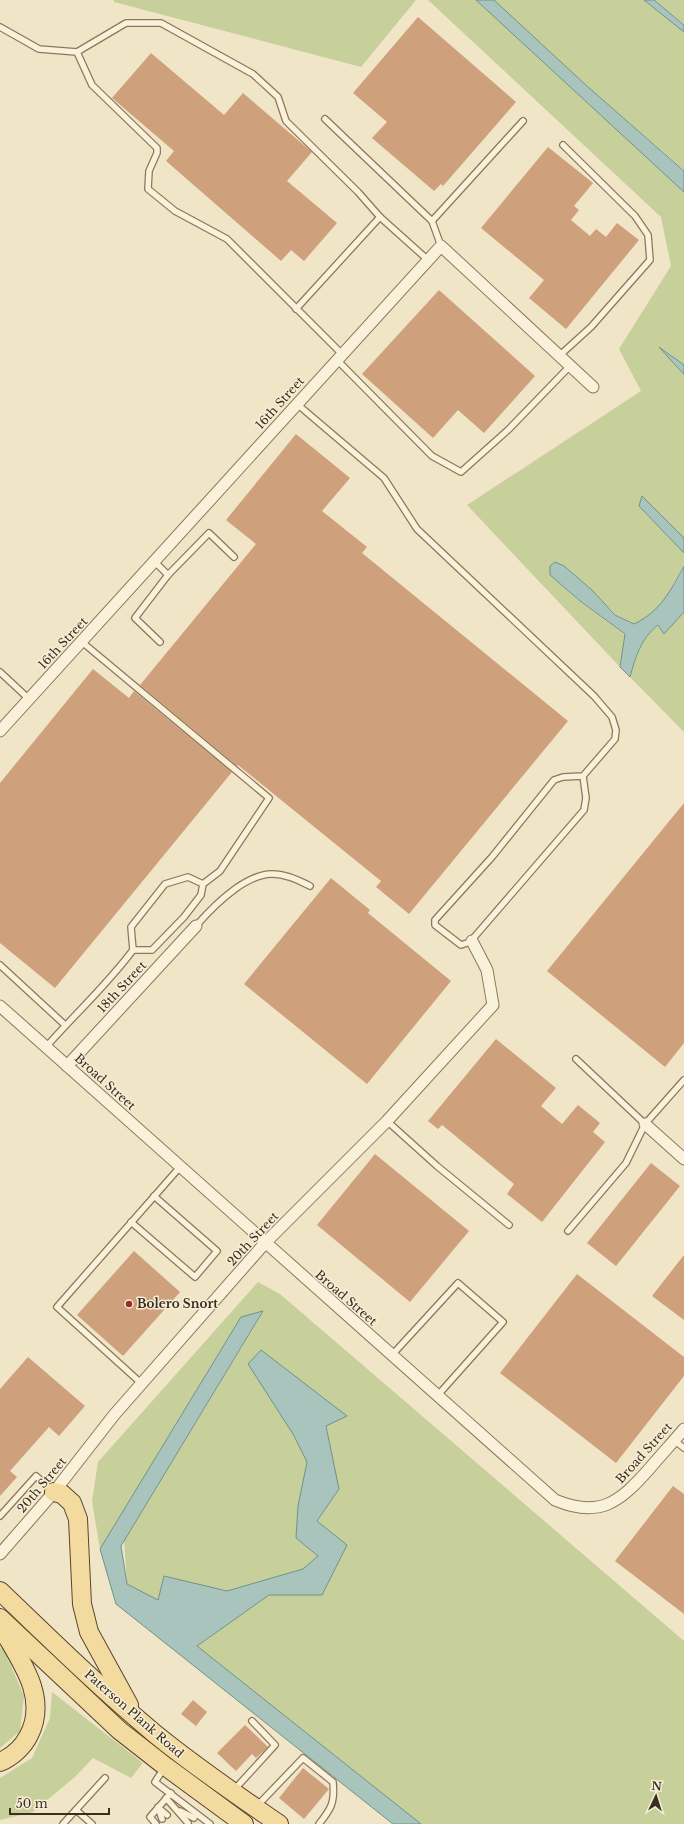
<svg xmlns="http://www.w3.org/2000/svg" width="684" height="1824" font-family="'Libre Baskerville',serif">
<rect width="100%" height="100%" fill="#f0e5c7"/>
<!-- green -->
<g fill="#c7cf9a">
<polygon points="114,0 416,0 361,67 114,2"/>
<polygon points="428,0 476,0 684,192 684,365 660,347 676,367 684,374 684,538 642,496 639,506 684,553 684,565 662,604 645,619 634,624 616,615 592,590 564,566 555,562 550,566 550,575 579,601 625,635 620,667 467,505 641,391 619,349 671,266 661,217"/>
<polygon points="494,0 644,0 684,32 684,170 588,87"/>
<polygon points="654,0 684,0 684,24"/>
<path d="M684,612V732L630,677C636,657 641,638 658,626L664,634Z"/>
<polygon points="258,1282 280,1294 684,1641 684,1824 421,1824 197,1646 269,1595 322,1595 317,1522 337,1492 326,1426 346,1416 293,1434 307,1462 298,1506 318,1556 303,1569 227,1591 164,1576 158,1600 127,1584 124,1541 263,1312 241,1317 100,1549 92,1501 98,1462"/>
<polygon points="0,1647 5,1652 24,1696 20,1731 0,1748"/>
<polygon points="52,1692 143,1763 131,1778 93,1758 76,1776 33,1812 0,1820 0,1778 32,1758 50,1718"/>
</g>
<!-- water -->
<g fill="#a8c4bc" stroke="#6e938a">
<polygon points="476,0 494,0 588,87 684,171 684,192"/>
<polygon points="644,0 654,0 684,25 684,32"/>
<polygon points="659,347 684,365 684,374 677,367"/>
<polygon points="642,496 684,538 684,553 639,506"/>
<path d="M555,562L564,566L592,590L615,615L634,624C661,611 670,591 684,566V612L664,634L658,625C641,638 635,658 630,677L620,667L625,634L580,601L550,575V566Z"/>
<polygon points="263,1311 121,1546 127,1584 158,1600 164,1576 227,1591 303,1569 318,1556 296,1538 298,1506 307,1462 293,1434 248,1364 261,1350 347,1416 326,1426 339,1489 317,1521 347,1545 322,1595 269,1595 197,1646 421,1824 393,1824 116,1604 100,1549 241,1317"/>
</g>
<!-- building -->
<g fill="#cfa07c">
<polygon points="418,17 516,102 443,186 441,184 434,191 372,138 387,122 353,93"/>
<polygon points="151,53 224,115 243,93 312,152 287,181 337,223 304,261 291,250 281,261 166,161 174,151 112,98"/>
<polygon points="548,147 593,183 574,206 579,210 571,220 590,236 596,229 606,237 617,223 639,240 566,329 529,298 544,280 481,228"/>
<polygon points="439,290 535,376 484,433 458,410 433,438 362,374"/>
<polygon points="296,434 350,478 322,511 367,547 362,553 568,721 409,914 376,887 381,881 238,765 237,766 140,685 256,544 226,520"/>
<polygon points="93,669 129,698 134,691 232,772 55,988 0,943 0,783"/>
<polygon points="684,803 684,1043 665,1067 547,971"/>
<polygon points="331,878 370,910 368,913 451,981 367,1084 244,984"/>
<polygon points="496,1039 556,1088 541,1106 562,1124 578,1105 600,1123 593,1132 605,1142 542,1222 507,1194 514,1184 442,1125 438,1129 428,1121"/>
<polygon points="375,1154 469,1231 410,1302 317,1225"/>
<polygon points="651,1163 680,1186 616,1266 587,1243"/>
<polygon points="134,1251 180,1292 123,1356 77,1315"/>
<polygon points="684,1255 684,1320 652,1296"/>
<polygon points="577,1274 684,1357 684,1376 616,1463 500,1373"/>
<polygon points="28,1357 85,1406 59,1436 49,1427 10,1471 17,1477 0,1496 0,1389"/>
<polygon points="673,1486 684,1494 684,1614 615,1561"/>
<polygon points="193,1700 207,1712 196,1726 181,1714"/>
<polygon points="245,1725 268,1747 256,1758 252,1754 236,1771 217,1753"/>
<polygon points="303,1768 329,1789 304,1819 279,1798"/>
</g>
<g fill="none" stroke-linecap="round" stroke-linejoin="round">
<!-- lane casing -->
<g stroke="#8d775b" stroke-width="8">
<g id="lane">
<polyline points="0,27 39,49 77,52 126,23 161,23 253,74 278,97 286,121 358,192 380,217"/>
<polyline points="77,52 92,85 157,148 157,153 149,171 148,189 175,211 227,239 342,354"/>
<polyline points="325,119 432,221 523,121"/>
<polyline points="432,221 441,246"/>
<polyline points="296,309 380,217 428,260"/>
<polyline points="559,356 591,327 650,260 648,235 635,216 563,145"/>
<polyline points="337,360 432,456 461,472 508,430 570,366"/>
<polyline points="297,404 384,478 417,529 594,696 612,717 616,730 615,739 583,776 586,798 584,810 470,942 461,945 435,925 435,920 492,857 554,780 563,777 583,776"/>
<polyline points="154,561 168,575"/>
<polyline points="82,642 269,798 220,871 203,884 201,895 184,917 152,950 133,950"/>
<polyline points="160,642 135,618 168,575 209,533 234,557"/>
<polyline points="0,672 29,699"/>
<path d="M196,926C208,912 220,900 235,889C263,869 280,870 310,886"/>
<polyline points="0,965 65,1025"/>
<path d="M46,1047C75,1014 107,985 133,950L131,927L165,884L188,877L203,884"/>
<polyline points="576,1059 645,1124"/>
<polyline points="387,1121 437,1166 509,1225"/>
<polyline points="131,1222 195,1277 217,1251 154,1196"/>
<polyline points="568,1231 626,1163 645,1124 684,1080"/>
<polyline points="392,1355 458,1283 503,1322 438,1395"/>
<polyline points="142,1384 57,1307 180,1167"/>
<polyline points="674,1440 684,1448"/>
<polyline points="0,1516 36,1476 53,1491"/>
<polyline points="164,1768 155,1782 210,1824"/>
<polyline points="234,1790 275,1745 252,1721"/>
<polyline points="166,1798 188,1823"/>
<path d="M257,1806L303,1758L333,1782C335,1803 331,1809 319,1824"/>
<polyline points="158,1807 162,1819"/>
<polyline points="160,1809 167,1815"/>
<polyline points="76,1810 92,1824"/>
<polyline points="180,1811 194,1818"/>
<polyline points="63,1824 105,1778"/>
<polyline points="156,1824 150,1817 171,1793"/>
</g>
</g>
<!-- street casing -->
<g stroke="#8d775b" stroke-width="13">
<g id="street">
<polyline points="0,731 441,246 593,387"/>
<path d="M0,1006L555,1500C600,1519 620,1502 650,1468C661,1455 673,1442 684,1429"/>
<polyline points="67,1066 196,926"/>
<polyline points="645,1124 684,1159"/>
<polyline points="0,1554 54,1492 114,1415 265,1243 387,1121 493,1005 487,970 472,941"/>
</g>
</g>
<!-- primary casing -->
<g stroke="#5a452f" stroke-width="20">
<g id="primary">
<polyline points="54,1492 62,1494 72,1503 78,1519 82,1604 89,1632 129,1705"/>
<path d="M0,1591C50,1639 100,1688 154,1733C194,1766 237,1795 279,1824"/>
<polyline points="0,1618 119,1730 165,1766 244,1824"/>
<path d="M0,1762C12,1757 23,1747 29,1735C49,1696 19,1659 0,1625"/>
</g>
</g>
<!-- lane -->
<use href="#lane" stroke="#faf1db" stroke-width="5.5"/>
<!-- street -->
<use href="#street" stroke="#faf1db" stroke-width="11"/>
<!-- primary -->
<use href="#primary" stroke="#f3db9f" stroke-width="18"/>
</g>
<!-- markers -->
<circle fill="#9e2b29" stroke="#f7eed7" stroke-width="1.5" cx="129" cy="1304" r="4"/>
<g text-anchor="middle" stroke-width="3" stroke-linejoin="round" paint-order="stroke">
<!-- street labels -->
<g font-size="12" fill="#3c2e1f" stroke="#f7eed7">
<text transform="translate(280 403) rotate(-48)" y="4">16th Street</text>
<text transform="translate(63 643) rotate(-47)" y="4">16th Street</text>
<text transform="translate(122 987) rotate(-47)" y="4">18th Street</text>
<text transform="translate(105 1082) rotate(42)" y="4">Broad Street</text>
<text transform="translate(253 1239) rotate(-47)" y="4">20th Street</text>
<text transform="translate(346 1298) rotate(41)" y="4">Broad Street</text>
<text transform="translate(644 1453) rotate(-48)" y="4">Broad Street</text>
<text transform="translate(42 1485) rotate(-50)" y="4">20th Street</text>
<text transform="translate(134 1714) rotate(41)" y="4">Paterson Plank Road</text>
</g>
<!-- poi labels -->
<g font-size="12" font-weight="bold" fill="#3c2e1f" stroke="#f7eed7" text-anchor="start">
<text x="137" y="1308">Bolero Snort</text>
</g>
</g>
<!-- north arrow -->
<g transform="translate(656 1796) rotate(4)" stroke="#f7eed7" stroke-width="3" paint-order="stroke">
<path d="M0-3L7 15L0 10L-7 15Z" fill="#3c2e1f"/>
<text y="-6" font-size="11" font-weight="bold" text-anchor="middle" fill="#3c2e1f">N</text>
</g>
<!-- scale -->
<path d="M10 1808v6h99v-6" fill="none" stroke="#3c2e1f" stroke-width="2"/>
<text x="16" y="1808" font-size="12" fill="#3c2e1f" stroke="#f7eed7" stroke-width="3" paint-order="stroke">50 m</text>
</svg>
